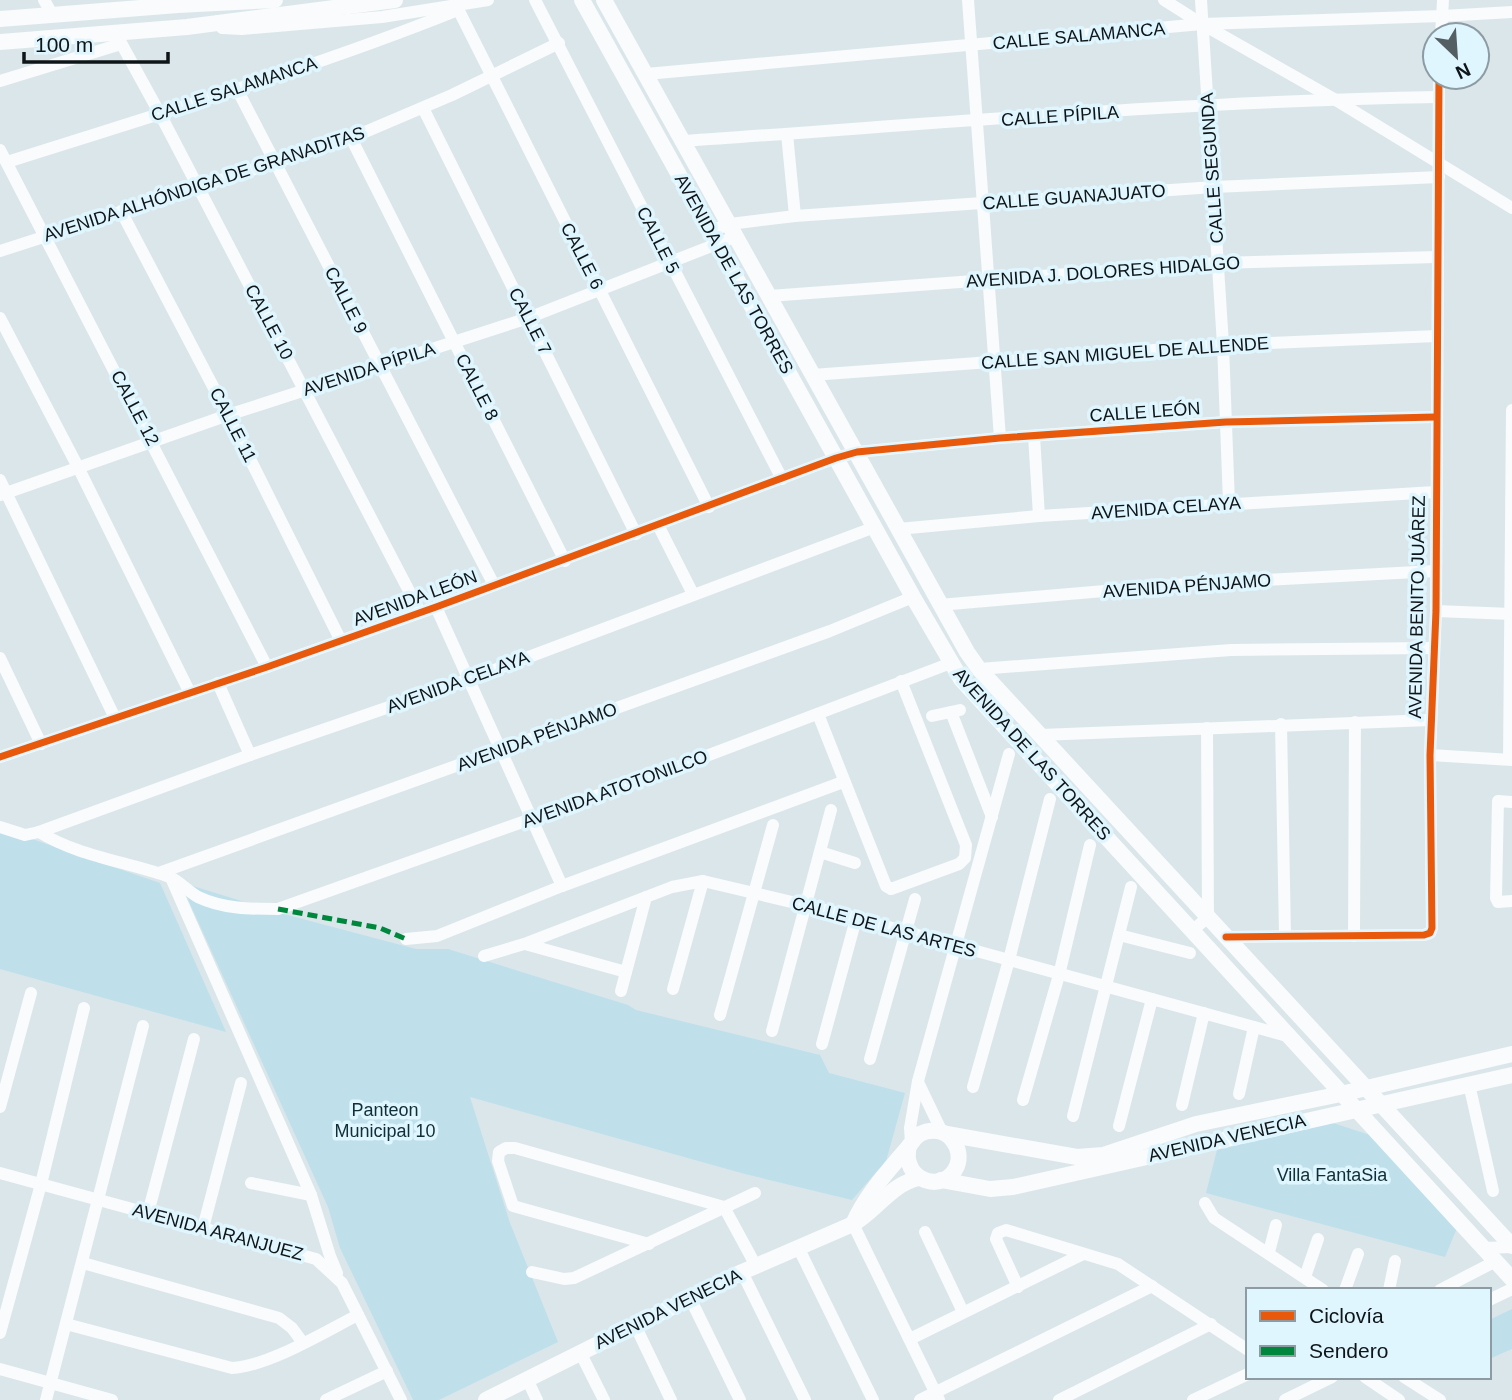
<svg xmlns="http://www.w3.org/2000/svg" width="1512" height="1400" font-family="Arial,sans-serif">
<rect width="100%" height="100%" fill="#dae6ea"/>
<!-- green -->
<g fill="#bfe0eb">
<polygon points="0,828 160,883 226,1032 0,969"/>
<polygon points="180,882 280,913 416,949 448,949 628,1005 636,1010 820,1055 829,1073 905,1093 885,1165 878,1170 852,1200 745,1174 470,1097 510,1223 558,1342 439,1400 413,1400 340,1248 328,1207"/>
<polygon points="1333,1123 1370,1135 1457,1228 1445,1257 1206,1193 1217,1150"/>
<polygon points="1512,1309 1512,1349 1489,1359 1489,1320"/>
</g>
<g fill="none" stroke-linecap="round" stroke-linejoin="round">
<!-- minor -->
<g stroke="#f9fbfc" stroke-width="12">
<polyline points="44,0 52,14"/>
<polyline points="535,0 782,479"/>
<polyline points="968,0 1000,438"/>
<polyline points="1164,0 1202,24 1334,99 1512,208"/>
<polyline points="1201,0 1223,345 1229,503"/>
<polyline points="456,5 709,507"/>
<polyline points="222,28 242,29 382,17 488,0"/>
<polyline points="115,32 160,114 420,612"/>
<polyline points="1441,35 1443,0"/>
<polyline points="646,74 1202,24 1442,16 1512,12"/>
<polyline points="0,81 121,44"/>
<polyline points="237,89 494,585"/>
<polyline points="423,108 636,534"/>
<polyline points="787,134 795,216"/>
<polyline points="351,138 565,561"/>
<path d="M683,141C934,124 1186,101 1438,97"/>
<polyline points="0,150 267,667"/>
<path d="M7,162C158,114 311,69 458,10"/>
<polyline points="121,211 228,415 341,641"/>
<polyline points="710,231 730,224 795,216 1214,187 1439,177"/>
<polyline points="0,251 351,138 452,95 559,43"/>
<polyline points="769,296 1218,263 1437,257"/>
<polyline points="0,318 78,467 190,693"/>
<polyline points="812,375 1223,345 1437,336"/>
<polyline points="1034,436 1039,516"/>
<polyline points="0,480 115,718"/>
<polyline points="0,495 228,415 528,318 737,236"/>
<polyline points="658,525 693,594"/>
<polyline points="898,529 1039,516 1435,492"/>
<polyline points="939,605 1187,584 1435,571"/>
<polyline points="436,607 562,886"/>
<polyline points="1436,611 1512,614"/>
<polyline points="0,658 41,744"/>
<polyline points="979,669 1231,650 1434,648"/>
<polyline points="218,683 250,755"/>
<polyline points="951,712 992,817"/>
<polyline points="818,714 886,886 891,889 959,864 965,858 966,845 901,681"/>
<polyline points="932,716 960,710"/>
<polyline points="1281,724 1285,935"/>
<polyline points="1040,735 1430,720"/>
<polyline points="1430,755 1512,760"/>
<polyline points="0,757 267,667 436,607 836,458 857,452 1000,438 1226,422 1435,417"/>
<polyline points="1509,759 1512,410"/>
<polyline points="1512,802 1498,801 1496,898 1498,902 1512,901"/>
<path d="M0,827L25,835L39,832C78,856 124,861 167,876C179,880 187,891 198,897C223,909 251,909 278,909L680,766L951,663"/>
<polyline points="39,832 250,755 470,679 875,527"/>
<polyline points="820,852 855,863"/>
<polyline points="159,873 830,631 913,597"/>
<polyline points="172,880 311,1195 330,1256 337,1273"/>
<polyline points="1192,931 1208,917 1207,728"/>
<polyline points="1119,935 1190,953"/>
<polyline points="1354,936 1355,722"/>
<polyline points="1226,937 1424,935 1430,933 1432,928 1430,755 1436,611 1439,77"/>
<polyline points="406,939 437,936 562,886 843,782"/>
<polyline points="525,944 626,972"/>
<polyline points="484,956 524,944 672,887 703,881 834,912 1287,1036"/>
<polyline points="673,989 703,881"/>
<polyline points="621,991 646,897"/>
<polyline points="720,1015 773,825"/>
<polyline points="772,1031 831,810"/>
<polyline points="822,1044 856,919"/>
<polyline points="870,1059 915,899"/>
<polyline points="918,1082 942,1132"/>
<polyline points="1469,1084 1493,1191"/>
<polyline points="973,1087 1009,960 1050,799"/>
<polyline points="1239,1094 1254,1027"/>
<polyline points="1023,1100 1059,975 1090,845"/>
<polyline points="1182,1105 1204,1013"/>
<polyline points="0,1107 31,993"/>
<polyline points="1073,1116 1131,887"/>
<polyline points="1119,1126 1152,999"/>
<polyline points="911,1143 910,1128 918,1081 1009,754"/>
<polyline points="0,1173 316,1259 342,1283 401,1400"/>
<polyline points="251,1183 311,1195"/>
<polyline points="1205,1203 1214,1218 1323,1290"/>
<polyline points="148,1213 194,1039"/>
<polyline points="853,1224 939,1400"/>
<polyline points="203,1228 241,1083"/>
<polyline points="925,1232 963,1312"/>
<polyline points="649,1244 513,1206 498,1161 499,1152 506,1148 515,1148 724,1207 756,1266"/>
<polyline points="798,1247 873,1400"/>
<polyline points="1484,1248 1512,1247"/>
<polyline points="1269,1252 1276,1225"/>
<polyline points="83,1263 279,1318 292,1328 303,1343"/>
<polyline points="532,1272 564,1279 574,1278 755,1193"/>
<polyline points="742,1272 805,1400"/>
<polyline points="1305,1277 1318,1239"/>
<polyline points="1018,1287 996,1239 998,1233 1006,1230 1118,1264 1248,1350"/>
<polyline points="1345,1290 1358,1254"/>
<polyline points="1389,1290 1395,1261"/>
<polyline points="1440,1290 1496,1261"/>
<polyline points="690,1298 740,1400"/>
<polyline points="1489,1300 1512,1289"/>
<path d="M66,1324L232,1368C269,1366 324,1332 358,1315"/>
<polyline points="635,1325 671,1400"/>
<polyline points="0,1333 41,1184 84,1008"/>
<polyline points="910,1339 1083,1254"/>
<polyline points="580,1352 604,1400"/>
<polyline points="0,1369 112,1400"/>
<polyline points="1365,1377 1399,1400"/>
<polyline points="1404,1377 1440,1400"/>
<polyline points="527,1379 537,1400"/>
<polyline points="46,1400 143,1026"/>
<polyline points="326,1400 387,1371"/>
<polyline points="920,1400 1152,1286"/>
<polyline points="1059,1400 1211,1324"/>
<polyline points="1193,1400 1248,1374"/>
<polyline points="1285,1400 1332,1377"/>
</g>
<!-- major -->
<g stroke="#f9fbfc" stroke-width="16">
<polyline points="582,0 913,597 961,679 1512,1279"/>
<polyline points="604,0 967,652 979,669 1512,1246"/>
<polyline points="0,19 178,5 275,0"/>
<polyline points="0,42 187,27 395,0"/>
<polyline points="947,1134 1077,1157 1103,1155 1196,1124 1341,1094 1512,1054"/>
<polyline points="941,1180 990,1189 1013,1187 1512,1075"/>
<path d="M853,1224C866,1194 889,1170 909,1146C913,1142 914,1137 920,1134C931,1128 946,1130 953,1141C959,1148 960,1158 957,1166C944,1196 900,1180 909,1146"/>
<path d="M486,1400L742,1272L853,1224C877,1210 891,1184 919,1178"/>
</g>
<!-- quiet -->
<polyline stroke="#00873e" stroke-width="5" stroke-dasharray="10 5" stroke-linecap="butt" points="278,909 380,928 406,939"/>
<!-- cycleway casing -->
<g stroke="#e0f6fe" stroke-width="11">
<g id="cycleway">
<polyline points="0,757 267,667 436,607 836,458 857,452 1000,438 1226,422 1435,417"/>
<polyline points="1226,937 1424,935 1430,933 1432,928 1430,755 1436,611 1439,77"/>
</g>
</g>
<!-- cycleway -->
<use href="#cycleway" stroke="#e8590c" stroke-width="7"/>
</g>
<g text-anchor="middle" stroke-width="7" stroke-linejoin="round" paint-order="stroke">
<!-- street labels -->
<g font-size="18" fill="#0e1518" stroke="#e0f6fe">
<text transform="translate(1079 36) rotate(-5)" y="6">CALLE SALAMANCA</text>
<text transform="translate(234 89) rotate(-18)" y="6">CALLE SALAMANCA</text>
<text transform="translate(1060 116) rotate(-4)" y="6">CALLE PÍPILA</text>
<text transform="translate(1212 168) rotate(-94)" y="6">CALLE SEGUNDA</text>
<text transform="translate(204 184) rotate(-18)" y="6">AVENIDA ALHÓNDIGA DE GRANADITAS</text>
<text transform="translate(1074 197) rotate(-4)" y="6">CALLE GUANAJUATO</text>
<text transform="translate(658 240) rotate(63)" y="6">CALLE 5</text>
<text transform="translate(582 256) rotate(63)" y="6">CALLE 6</text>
<text transform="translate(1103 272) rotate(-4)" y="6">AVENIDA J. DOLORES HIDALGO</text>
<text transform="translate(734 274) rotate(61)" y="6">AVENIDA DE LAS TORRES</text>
<text transform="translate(346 300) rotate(63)" y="6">CALLE 9</text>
<text transform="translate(530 321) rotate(63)" y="6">CALLE 7</text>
<text transform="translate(269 322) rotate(62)" y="6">CALLE 10</text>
<text transform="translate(1125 353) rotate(-4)" y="6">CALLE SAN MIGUEL DE ALLENDE</text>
<text transform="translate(369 369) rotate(-18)" y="6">AVENIDA PÍPILA</text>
<text transform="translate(477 387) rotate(63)" y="6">CALLE 8</text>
<text transform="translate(135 408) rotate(62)" y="6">CALLE 12</text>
<text transform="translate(1145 412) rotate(-4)" y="6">CALLE LEÓN</text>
<text transform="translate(233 425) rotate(63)" y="6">CALLE 11</text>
<text transform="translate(1166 508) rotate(-4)" y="6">AVENIDA CELAYA</text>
<text transform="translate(1187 586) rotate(-4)" y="6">AVENIDA PÉNJAMO</text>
<text transform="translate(415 598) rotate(-20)" y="6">AVENIDA LEÓN</text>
<text transform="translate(1417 607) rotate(-89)" y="6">AVENIDA BENITO JUÁREZ</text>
<text transform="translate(458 682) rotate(-20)" y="6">AVENIDA CELAYA</text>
<text transform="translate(537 737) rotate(-20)" y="6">AVENIDA PÉNJAMO</text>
<text transform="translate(1032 754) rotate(48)" y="6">AVENIDA DE LAS TORRES</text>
<text transform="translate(615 789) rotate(-20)" y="6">AVENIDA ATOTONILCO</text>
<text transform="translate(884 927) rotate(15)" y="6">CALLE DE LAS ARTES</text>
<text transform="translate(1227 1138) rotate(-13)" y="6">AVENIDA VENECIA</text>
<text transform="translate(218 1232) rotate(15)" y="6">AVENIDA ARANJUEZ</text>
<text transform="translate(668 1309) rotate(-26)" y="6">AVENIDA VENECIA</text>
</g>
<!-- park labels -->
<g font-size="18" fill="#102e37" stroke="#e0f6fe">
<text x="385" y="1116">Panteon<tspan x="385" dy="21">Municipal 10</tspan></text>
<text x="1332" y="1181">Villa FantaSia</text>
</g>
</g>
<!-- legend -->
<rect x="1246" y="1288" width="245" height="91" fill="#e0f6fe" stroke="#8c9ca2" stroke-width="2"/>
<rect x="1260" y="1311" width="35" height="10" fill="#e8590c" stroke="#8c9ca2" stroke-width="2"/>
<text x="1309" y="1323" font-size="21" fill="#0e1518">Ciclovía</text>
<rect x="1260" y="1346" width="35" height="10" fill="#00873e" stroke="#8c9ca2" stroke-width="2"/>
<text x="1309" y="1358" font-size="21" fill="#0e1518">Sendero</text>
<!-- north arrow -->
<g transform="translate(1456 56) rotate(155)"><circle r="33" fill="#e0f6fe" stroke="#8c9ca2" stroke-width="2"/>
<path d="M0-5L12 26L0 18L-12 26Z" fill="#555e62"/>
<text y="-10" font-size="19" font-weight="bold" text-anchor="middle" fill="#0e1518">N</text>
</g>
<!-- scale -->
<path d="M24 52v10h144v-10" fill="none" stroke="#0e1518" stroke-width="3.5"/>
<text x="35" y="52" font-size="21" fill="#0e1518" stroke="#e0f6fe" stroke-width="5" paint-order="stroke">100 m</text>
</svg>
